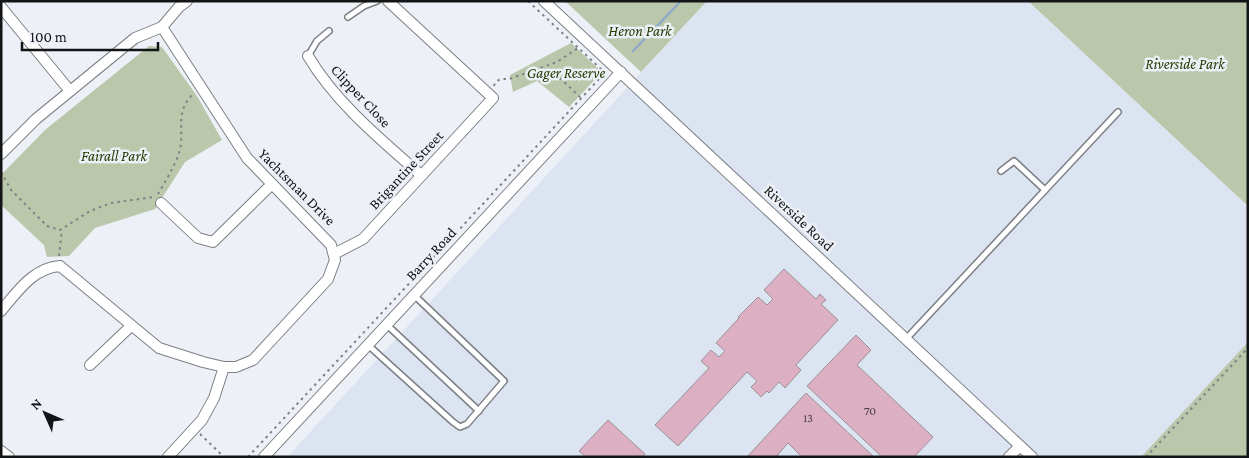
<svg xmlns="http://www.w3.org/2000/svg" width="1249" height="458" font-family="'Crimson Pro',serif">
<rect width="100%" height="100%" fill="#edf1f7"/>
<!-- built -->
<polygon fill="#dde4f1" points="707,1 1028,1 1248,206 1248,342 1141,457 287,457"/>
<!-- green -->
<g fill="#bac7ab">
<polygon points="565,1 707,1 641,72"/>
<polygon points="1028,1 1248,1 1248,206"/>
<polygon points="571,43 602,72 569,107 537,81 513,92 510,75"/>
<polygon points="149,46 162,47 197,96 222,140 185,162 155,209 95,228 69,256 47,257 44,245 1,205 1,175 45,130"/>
<polygon points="1248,342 1248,457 1141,457"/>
</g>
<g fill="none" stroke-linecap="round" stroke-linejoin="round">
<!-- stream -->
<polyline stroke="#90a9ca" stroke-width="2.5" points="633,51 681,1"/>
</g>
<!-- building -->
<g fill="#dcb0c2" stroke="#999295">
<polygon points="784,269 816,299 820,294 826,300 821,304 838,320 796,365 801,370 785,388 779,382 769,393 767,391 761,397 751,387 757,381 747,372 678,446 655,425 709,368 701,361 711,350 719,357 725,351 716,343 739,318 738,317 758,297 767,305 773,299 764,290"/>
<polygon points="856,335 871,350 857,365 933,437 914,457 882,457 807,386"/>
<polygon points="806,393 874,457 802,457 788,443 776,457 747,457"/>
<polygon points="608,420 645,454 643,457 586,457 579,451"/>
</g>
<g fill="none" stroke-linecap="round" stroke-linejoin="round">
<!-- lane casing -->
<g stroke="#7c7f84" stroke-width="8">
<g id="lane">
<polyline points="348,17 364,6 377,1"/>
<polyline points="308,56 317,41 329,31"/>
<polyline points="1001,171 1014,161 1045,190"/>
<polyline points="387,325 479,411"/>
<polyline points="906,339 1118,112"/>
<polyline points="368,345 453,422 460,427 467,424 504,381 414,295"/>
</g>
</g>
<!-- street casing -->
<g stroke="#7c7f84" stroke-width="12">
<g id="street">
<polyline points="544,1 1032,457"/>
<polyline points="1,7 70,91"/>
<path d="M308,56C336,103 380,139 421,175"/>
<polyline points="1,154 36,119 135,38 162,27 179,7 187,1"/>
<polyline points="161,203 198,238 213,242 271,185"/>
<polyline points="334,254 363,239 493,98 388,1"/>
<path d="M1,311C18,291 33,268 60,266L159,348L203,362L224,367H236L253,360L328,279L335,260L331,245L247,158L162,27"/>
<polyline points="90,365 131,326"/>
<polyline points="1,451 9,457"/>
<polyline points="168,457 202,420 214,398 224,367"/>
<polyline points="264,457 621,72"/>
<polyline points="1009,457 1020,446"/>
</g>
</g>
<!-- path -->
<g stroke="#7f8185" stroke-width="2" stroke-dasharray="2.5 4" stroke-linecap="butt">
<polyline points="535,69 561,79 581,98"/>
<polyline points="494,86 495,83 500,79 509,79 557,62 578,48"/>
<polyline points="1,172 11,190 47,226 60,230 90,211 111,203 154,197"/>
<path d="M158,194C165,182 173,169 178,156C187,133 172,114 194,93"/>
<polyline points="59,256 62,230"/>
<polyline points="200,434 224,457"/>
<polyline points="248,457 600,78 602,70 528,1"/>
<polyline points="1146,457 1248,348"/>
</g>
<!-- lane -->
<use href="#lane" stroke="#fff" stroke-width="5"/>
<!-- street -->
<use href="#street" stroke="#fff" stroke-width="10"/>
</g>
<g text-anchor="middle" stroke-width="5" stroke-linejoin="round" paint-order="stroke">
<!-- number labels -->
<g font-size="12" fill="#453b41">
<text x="870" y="415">70</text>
<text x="808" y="422">13</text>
</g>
<!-- park labels -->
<g font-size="15" font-style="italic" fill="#253a00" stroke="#edf1f7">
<text x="640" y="36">Heron Park</text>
<text x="1185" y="69">Riverside Park</text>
<text x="566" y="78">Gager Reserve</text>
<text x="114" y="161">Fairall Park</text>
</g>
<!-- street labels -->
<g font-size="15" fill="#131416" stroke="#edf1f7">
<text transform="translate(361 96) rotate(47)" y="5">Clipper Close</text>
<text transform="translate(406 170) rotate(-47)" y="5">Brigantine Street</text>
<text transform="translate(297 187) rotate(45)" y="5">Yachtsman Drive</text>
<text transform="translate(799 218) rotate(43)" y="5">Riverside Road</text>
<text transform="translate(431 254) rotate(-47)" y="5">Barry Road</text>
</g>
</g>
<!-- border -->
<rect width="1249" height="458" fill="none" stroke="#131416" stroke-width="5"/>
<!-- north arrow -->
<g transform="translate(45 413) rotate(315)" stroke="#edf1f7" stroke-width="4" paint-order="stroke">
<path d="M0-4L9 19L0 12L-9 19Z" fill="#131416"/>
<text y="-8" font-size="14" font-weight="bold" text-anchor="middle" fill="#131416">N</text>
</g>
<!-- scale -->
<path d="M22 42v8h136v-8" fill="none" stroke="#131416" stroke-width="2.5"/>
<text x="30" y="42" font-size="15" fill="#131416" stroke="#edf1f7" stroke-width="4" paint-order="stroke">100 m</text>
</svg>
